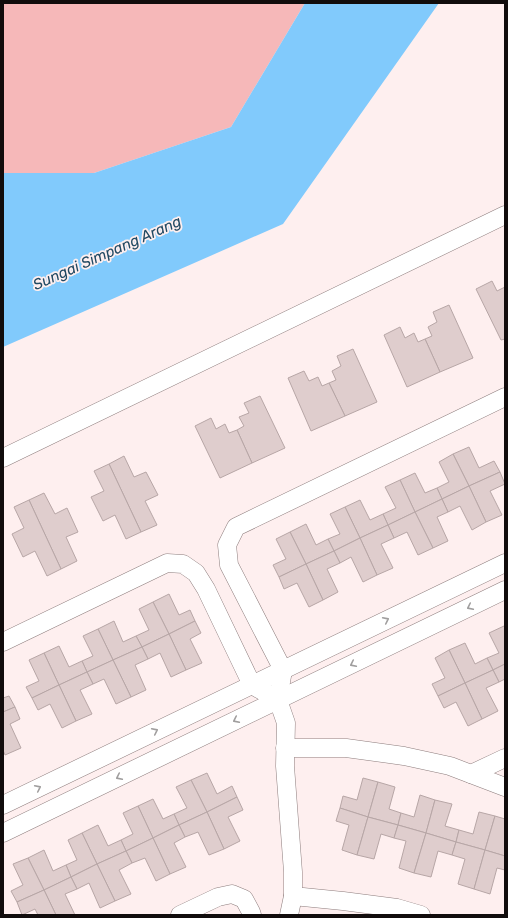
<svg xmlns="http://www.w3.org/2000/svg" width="508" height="918" font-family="Rubik,sans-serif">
<rect width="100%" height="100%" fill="#feefef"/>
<!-- green -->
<polygon fill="#f6b8b9" points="3,3 305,3 231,127 94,173 3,173"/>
<!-- water -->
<polygon fill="#81cafc" points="305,3 439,3 283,224 3,347 3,173 94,173 231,127"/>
<!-- building -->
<g fill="#dfcdcd" stroke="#b7a6a6">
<polygon points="492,281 497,291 505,287 505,339 501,340 476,289"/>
<polygon points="449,305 473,358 440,372 425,339 432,336 428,327 437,322 433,312"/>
<polygon points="400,327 405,338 414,333 418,342 425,339 440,372 407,387 384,335"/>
<polygon points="353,349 377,402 345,416 329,383 336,380 332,371 341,366 337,356"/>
<polygon points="304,371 309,381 318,377 322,386 329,383 345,416 311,431 288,378"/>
<polygon points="260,396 285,448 252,463 237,430 244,426 239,417 249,413 244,403"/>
<polygon points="211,418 216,429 225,424 229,433 237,430 252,463 220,478 195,426"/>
<polygon points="469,447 479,468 494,461 500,472 469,486 453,454"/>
<polygon points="453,454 469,486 442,499 437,488 449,482 439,462"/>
<polygon points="124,456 134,477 146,472 158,495 145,501 157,525 141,532 109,464"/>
<polygon points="109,464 141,532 126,539 115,515 103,521 91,497 104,491 94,471"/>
<polygon points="500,472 505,484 490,491 502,515 486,522 469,486"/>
<polygon points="415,473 425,493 437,488 442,499 415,512 400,480"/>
<polygon points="400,480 415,512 388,525 383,514 396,508 385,487"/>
<polygon points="469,486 486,522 472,530 460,506 448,512 442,499"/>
<polygon points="44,493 55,514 67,508 78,532 66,537 77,561 61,569 29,500"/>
<polygon points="442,499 448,512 437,517 448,541 433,548 415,512"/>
<polygon points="29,500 61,569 47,576 35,551 23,557 12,534 24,528 14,507"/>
<polygon points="360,500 370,520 383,514 388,525 360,538 345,507"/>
<polygon points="345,507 360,538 334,551 328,539 340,534 330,514"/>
<polygon points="415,512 433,548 418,555 407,532 394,538 388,525"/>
<polygon points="306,524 316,545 328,539 334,551 306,564 290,532"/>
<polygon points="388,525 394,538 381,544 393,568 377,575 360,538"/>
<polygon points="290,532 306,564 279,577 273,565 286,559 276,539"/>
<polygon points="360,538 377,575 363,582 351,557 340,563 334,551"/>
<polygon points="334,551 340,563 327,569 338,592 323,600 306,564"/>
<polygon points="306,564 323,600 309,607 297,583 284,589 279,577"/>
<polygon points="169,594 179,615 190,610 195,621 169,634 153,602"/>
<polygon points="153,602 169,634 142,647 136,636 149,630 139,609"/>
<polygon points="114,621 123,642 136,636 142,647 113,660 98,629"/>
<polygon points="195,621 201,633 190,639 202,663 186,670 169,634"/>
<polygon points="504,626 505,628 505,664 493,670 487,658 499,653 489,633"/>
<polygon points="98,629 113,660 87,672 82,661 93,656 83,636"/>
<polygon points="169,634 186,670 171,677 160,653 148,659 142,647"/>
<polygon points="465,643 475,664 487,658 493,670 465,683 449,650"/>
<polygon points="59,646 69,667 82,661 87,672 59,685 44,653"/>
<polygon points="142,647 148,659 135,665 146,690 131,697 113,660"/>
<polygon points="449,650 465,683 438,696 432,684 445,678 435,658"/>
<polygon points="44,653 59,685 32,698 26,687 39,681 29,660"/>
<polygon points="113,660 131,697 116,704 104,679 93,684 87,672"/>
<polygon points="505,664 505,679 499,682 493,670"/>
<polygon points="493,670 499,682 486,688 498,711 482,719 465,683"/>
<polygon points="87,672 93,684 80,690 92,714 76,721 59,685"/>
<polygon points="465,683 482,719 468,726 456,702 444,708 438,696"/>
<polygon points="59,685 76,721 62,728 50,704 38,710 32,698"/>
<polygon points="9,696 15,707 3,712 3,698"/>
<polygon points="15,707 20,719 10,724 21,748 5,755 3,750 3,712"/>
<polygon points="207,773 217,794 232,786 237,797 207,812 191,780"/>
<polygon points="363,778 378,782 368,817 340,808 343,796 357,800"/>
<polygon points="191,780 207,812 179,825 174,814 187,808 176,787"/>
<polygon points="378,782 395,787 389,809 401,813 398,825 368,817"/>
<polygon points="420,795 435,800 426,833 398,825 401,813 414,817"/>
<polygon points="237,797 243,810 228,817 240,841 224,849 207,812"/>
<polygon points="153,799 163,819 174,814 179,825 153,838 138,806"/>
<polygon points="435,800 452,804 445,826 459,830 456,842 426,833"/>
<polygon points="138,806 153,838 126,851 121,840 133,834 123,813"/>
<polygon points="340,808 368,817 357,855 342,850 349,825 336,821"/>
<polygon points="207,812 224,849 209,855 198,832 185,837 179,825"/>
<polygon points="479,812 495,816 485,850 456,842 459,830 473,834"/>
<polygon points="495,816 505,819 505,856 485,850"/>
<polygon points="368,817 398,825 394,838 381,834 374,859 357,855"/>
<polygon points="98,825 108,846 121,840 126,851 97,864 82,833"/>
<polygon points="179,825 185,837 174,843 186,867 170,874 153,838"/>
<polygon points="398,825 426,833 414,873 399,868 406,841 394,838"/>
<polygon points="82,833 97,864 71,877 66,865 77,860 68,840"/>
<polygon points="426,833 456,842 452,855 438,851 431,877 414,873"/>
<polygon points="153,838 170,874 156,881 145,858 132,863 126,851"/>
<polygon points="456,842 485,850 474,889 458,884 465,859 452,855"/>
<polygon points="44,850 53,871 66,865 71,877 44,890 28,858"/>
<polygon points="485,850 505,856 505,870 497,868 490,894 474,889"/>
<polygon points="126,851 132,863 119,870 131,894 115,901 97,864"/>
<polygon points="28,858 44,890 17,902 11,891 23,885 13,864"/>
<polygon points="97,864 115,901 100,908 89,883 77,889 71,877"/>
<polygon points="71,877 77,889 65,894 75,915 56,915 44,890"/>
<polygon points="44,890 56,915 38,915 35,909 22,915 17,902"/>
</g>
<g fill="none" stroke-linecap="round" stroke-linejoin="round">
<!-- minor casing -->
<g stroke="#8d7d7d" stroke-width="19">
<g id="minor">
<polyline points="3,458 505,215"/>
<polyline points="3,642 167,563 183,564 196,573 206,589 252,685 278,700 283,670 229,565 227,545 236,527 505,397"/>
<polyline points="278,700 286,723 285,766 293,872 293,896 289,915"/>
<polyline points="285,748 346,748 404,756 450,766 505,787"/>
<polyline points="471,774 505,758"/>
<polyline points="3,805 505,563"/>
<polyline points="3,833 505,590"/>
<polyline points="293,896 343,901 397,908 421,915"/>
<polyline points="180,915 218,897 232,894 244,899 251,912 252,915"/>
</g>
</g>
<!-- minor -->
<use href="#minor" stroke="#fff" stroke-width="18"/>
</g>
<!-- one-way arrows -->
<defs><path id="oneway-chevron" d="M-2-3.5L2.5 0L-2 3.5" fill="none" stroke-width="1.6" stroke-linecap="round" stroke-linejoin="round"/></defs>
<g stroke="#a09e9e">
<use href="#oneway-chevron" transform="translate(470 607) rotate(154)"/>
<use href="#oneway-chevron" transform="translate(386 620) rotate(-26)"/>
<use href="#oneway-chevron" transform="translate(353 664) rotate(154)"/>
<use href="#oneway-chevron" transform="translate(236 720) rotate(154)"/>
<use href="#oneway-chevron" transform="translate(155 731) rotate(-26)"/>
<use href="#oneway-chevron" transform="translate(119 777) rotate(154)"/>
<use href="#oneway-chevron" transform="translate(38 788) rotate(-26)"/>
</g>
<g text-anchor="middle" stroke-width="3.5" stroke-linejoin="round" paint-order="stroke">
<!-- water labels -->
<g font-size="15" font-style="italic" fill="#214963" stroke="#feefef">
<text transform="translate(107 253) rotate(-24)" y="5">Sungai Simpang Arang</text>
</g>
</g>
<!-- border -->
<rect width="508" height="918" fill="none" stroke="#110c0c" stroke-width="8"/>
</svg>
